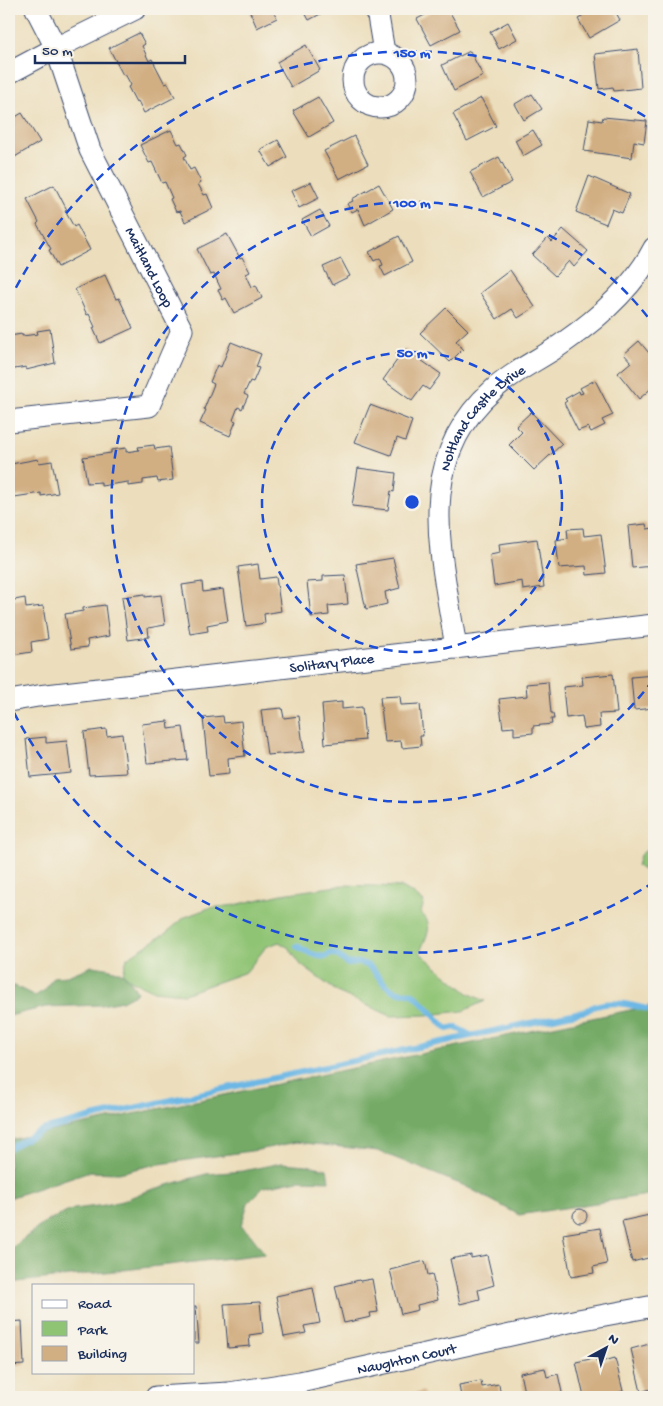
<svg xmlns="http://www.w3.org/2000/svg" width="663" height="1406" font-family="'Gochi Hand',sans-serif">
<rect width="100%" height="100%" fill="#f7f3e8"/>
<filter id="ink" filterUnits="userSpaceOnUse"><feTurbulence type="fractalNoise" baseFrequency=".02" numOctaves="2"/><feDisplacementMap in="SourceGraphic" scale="10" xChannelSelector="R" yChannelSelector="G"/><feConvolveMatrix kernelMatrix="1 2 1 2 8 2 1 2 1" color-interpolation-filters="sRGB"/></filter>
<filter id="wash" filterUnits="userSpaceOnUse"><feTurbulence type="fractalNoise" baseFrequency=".0096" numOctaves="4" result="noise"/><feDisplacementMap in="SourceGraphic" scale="20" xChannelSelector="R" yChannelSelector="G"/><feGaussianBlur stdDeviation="1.12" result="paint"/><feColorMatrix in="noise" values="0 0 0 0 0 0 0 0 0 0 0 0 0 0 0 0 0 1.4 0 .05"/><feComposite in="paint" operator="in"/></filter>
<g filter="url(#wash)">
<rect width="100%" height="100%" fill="#ecdebc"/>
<!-- green -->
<g fill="#90c475" stroke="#567a6a">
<polygon points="654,844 654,875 646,872 637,866 640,855"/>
<path d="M345,885L402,887L414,894L424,902L421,913C436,927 425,936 420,953L468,993L485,1001L463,1011L427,1015L391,1016L339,993L301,965L289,948L279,942L266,947L246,972L184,994L154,991L132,981L123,974L127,958L166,933L185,917L209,908L235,905L282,894Z"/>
</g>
<!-- forest -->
<g fill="#74aa66" stroke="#486c62">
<path d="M92,966C115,969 127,970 137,993L122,1001L101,1005L46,1007L9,1016V986H15L35,996L45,990L53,977L67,976Z"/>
<polygon points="654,1005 654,1194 519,1215 465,1186 378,1151 296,1142 258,1150 153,1165 119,1173 87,1172 9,1198 9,1140"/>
<polygon points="281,1163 307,1165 327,1169 329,1181 298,1180 264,1187 248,1203 241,1226 250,1234 265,1254 9,1283 9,1250 47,1221 74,1209 105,1205 122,1201 144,1192 206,1174 243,1171"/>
</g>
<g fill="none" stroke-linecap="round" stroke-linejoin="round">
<!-- stream -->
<g stroke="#6cb7e5" stroke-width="6">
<path d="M297,946C306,952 314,956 325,957L330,953L337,955L348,964C377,957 374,982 395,991C401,994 409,991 414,995C424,1002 436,1019 447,1029L455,1027L470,1035"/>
<path d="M9,1148L43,1130L97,1116L586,1011C605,997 633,1005 654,1011"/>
</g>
</g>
<g id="blocks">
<!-- building -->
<g fill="#d2af83">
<polygon points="255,9 272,9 277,18 257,28 250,12"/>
<polygon points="303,9 330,9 309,20"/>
<polygon points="436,9 448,9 460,30 431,45 417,19"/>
<polygon points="577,9 614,9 620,20 589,38 578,19 582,17"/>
<polygon points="508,22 517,39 499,49 490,32"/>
<polygon points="139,33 145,44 142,46 149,61 152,59 165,84 168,83 175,97 144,113 138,101 136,102 128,87 131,85 125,74 123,75 109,48"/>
<polygon points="306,45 320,70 291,87 277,62"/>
<polygon points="638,49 641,88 614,91 613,87 599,89 595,54"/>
<polygon points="470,51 483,76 454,91 442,65"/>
<polygon points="532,94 542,109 524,120 515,104"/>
<polygon points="318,97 333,123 309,137 293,111"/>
<polygon points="481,98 496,126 467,141 453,114"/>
<polygon points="22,113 40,142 13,158 11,156 9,157 9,121"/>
<polygon points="603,117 647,121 644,143 634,141 632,158 584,151 589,119 602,121"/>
<polygon points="171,130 178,144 181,143 187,155 184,157 190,170 194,168 201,182 198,184 204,195 207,194 213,208 185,222 180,211 176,212 170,199 172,198 165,182 162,183 152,162 149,163 140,145"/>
<polygon points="533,130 542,145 523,156 515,140"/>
<polygon points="354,136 368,164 339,179 324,151"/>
<polygon points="278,140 287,157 270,167 260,150"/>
<polygon points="499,157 512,182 483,197 470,172"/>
<polygon points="589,176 630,194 622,213 612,209 606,224 576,212"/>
<polygon points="311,182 319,198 299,208 291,191"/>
<polygon points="379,184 393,209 365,225 358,209 352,212 347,204 353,201 352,199"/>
<polygon points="54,185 67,210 65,211 74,227 77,225 90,250 58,267 49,250 51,249 37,224 39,222 27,199"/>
<polygon points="320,210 329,226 311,236 302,220"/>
<polygon points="563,229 588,251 574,267 569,261 555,276 532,255 548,238 552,242"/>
<polygon points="227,234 240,258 242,257 250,272 246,274 252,287 256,285 262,298 234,313 226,298 223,300 218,290 221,289 214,274 210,275 197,249"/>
<polygon points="399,236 412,262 385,276 380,266 383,265 380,258 374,261 369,252"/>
<polygon points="341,259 350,276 332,285 323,267"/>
<polygon points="510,270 535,307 518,318 512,309 497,319 480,293"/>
<polygon points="105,275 116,299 119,298 133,328 100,343 93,328 95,327 89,314 87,315 75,289"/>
<polygon points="446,308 468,330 456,341 463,349 450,362 420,333"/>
<polygon points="50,329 55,363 26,370 26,367 9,370 9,336 22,334 22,336 38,334 37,331"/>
<polygon points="639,341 654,359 654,386 639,399 618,373 631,362 624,354"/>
<polygon points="231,342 261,354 256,367 259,368 253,382 250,381 244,394 248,396 242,409 238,407 233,420 236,421 230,436 200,423 206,410 204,409 214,384 210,382 217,365 221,367"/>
<polygon points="405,349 441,374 429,390 423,386 412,401 383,380"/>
<polygon points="595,380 613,415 602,420 605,425 591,432 588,427 578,431 564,403 567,401 565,399 579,391 580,394 583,393 580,388"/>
<polygon points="370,405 412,421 405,441 397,438 391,455 355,442"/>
<polygon points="531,412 562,444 534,470 509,445 522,432 516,426"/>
<polygon points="154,445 155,449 169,447 173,480 158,482 157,478 143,480 143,484 128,486 128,482 101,486 101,482 87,483 83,457 111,453 111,450 126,448 126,452 139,450 138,447"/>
<polygon points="9,458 11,464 38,459 39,463 52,461 58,493 41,496 41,493 14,497 13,493 9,494"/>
<polygon points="358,468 396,473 394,492 391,491 388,510 352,506"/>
<polygon points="646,524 647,529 654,528 654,572 652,572 652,566 632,568 628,526"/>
<polygon points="583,528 584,536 601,534 606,573 587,575 586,566 559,568 556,540 568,538 567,529"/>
<polygon points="537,539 544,587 523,590 522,581 494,586 490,555 500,553 499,544"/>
<polygon points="393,558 400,588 385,592 387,604 366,609 356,564"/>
<polygon points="258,564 260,579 276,577 281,611 264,614 265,623 246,626 238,567"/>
<polygon points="345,575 348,604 328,606 329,615 311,617 307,582 323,581 323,576"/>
<polygon points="202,582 203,592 223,589 228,621 207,625 208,631 190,634 182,585"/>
<polygon points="145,594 145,597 161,595 165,625 148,628 149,637 128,640 122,597"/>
<polygon points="25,598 26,608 43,606 48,639 31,642 32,652 12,655 9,633 9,613 10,613 9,601"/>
<polygon points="105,605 109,636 87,640 88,647 71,649 65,614 83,611 83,608"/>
<polygon points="613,674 617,713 599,714 600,727 584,729 582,716 566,718 563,687 583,685 582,677"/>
<polygon points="654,675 654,708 634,710 631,677"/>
<polygon points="548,682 551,713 553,713 554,719 551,719 552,724 533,726 533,733 514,735 514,727 503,728 499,699 527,696 526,684"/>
<polygon points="400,696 401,705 420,704 423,736 420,736 421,746 402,748 401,741 385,742 380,697"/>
<polygon points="342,702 342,709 362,707 365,740 325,744 322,704"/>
<polygon points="282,708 284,718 299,716 304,752 267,755 261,710"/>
<polygon points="223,716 224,723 241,721 245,756 228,758 229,774 209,776 203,718"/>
<polygon points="168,721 169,729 183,727 188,760 147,763 142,724"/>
<polygon points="106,729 107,736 122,734 127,773 89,775 84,732"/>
<polygon points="46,737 46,743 67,741 71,773 30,777 26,739"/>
<circle cx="580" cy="1216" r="7"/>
<polygon points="654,1214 654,1253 651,1254 652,1257 632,1262 622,1221"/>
<polygon points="600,1228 607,1264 593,1267 594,1273 571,1277 563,1234"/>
<polygon points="471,1255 471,1258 487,1255 494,1285 478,1290 480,1299 460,1304 450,1259"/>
<polygon points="425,1261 428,1275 432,1274 438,1300 417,1305 418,1310 401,1314 390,1270"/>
<polygon points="372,1279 378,1312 370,1313 371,1317 344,1323 335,1286 359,1280 360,1281"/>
<polygon points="313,1288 320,1323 304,1326 306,1333 284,1337 276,1296"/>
<polygon points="260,1302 263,1333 249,1335 250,1346 228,1348 224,1304"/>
<polygon points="194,1306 196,1306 199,1343 194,1343"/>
<polygon points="22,1321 24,1365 9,1366 9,1322"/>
<polygon points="653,1343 654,1388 641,1392 631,1349"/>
<polygon points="595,1358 597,1363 615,1358 623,1391 604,1397 600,1397 600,1395 584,1397 576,1362"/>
<polygon points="545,1368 547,1377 558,1374 563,1397 525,1397 520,1373"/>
<polygon points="481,1381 482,1387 499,1384 501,1397 461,1397 459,1385"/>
<polygon points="423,1391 425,1397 402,1397"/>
</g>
</g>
</g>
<g filter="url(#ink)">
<use href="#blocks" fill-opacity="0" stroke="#3a496c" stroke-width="1"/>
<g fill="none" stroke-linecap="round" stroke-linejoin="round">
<!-- minor casing -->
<g stroke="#3a496c" stroke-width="23">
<g id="minor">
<polyline points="36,9 56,48 135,9"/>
<polyline points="374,9 378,16 384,52"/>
<circle cx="380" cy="80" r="27"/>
<path id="s1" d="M9,73L56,48L90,150L182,330L149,406L9,421"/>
<path id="s2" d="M456,648C442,555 412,461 494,389C515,370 541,359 563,343C599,318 634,287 654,248"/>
<path id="s3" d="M9,701L38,696L654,625"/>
<path id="s4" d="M156,1397L229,1393L300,1382L578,1320L654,1306"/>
</g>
</g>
<!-- minor -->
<use href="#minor" stroke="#fff" stroke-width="21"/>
</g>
</g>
<!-- distance rings -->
<g fill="none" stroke="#1d4ed8" stroke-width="2.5" stroke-dasharray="9 6">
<circle cx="412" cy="502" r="150"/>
<path d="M653 680A300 300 0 1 1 653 324"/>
<path d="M654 882A450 450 0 0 1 9 703M9 301A450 450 0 0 1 654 122"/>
</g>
<g text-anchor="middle" stroke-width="4" stroke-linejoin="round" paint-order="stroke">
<!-- street labels -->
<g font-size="15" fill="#1b2f5e" stroke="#f7f3e8">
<text dy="5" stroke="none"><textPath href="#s1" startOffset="292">Maitland Loop</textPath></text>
<text dy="5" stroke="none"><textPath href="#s2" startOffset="246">Noltland Castle Drive</textPath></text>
<text dy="5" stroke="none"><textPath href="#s3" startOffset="325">Solitary Place</textPath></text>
<text dy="5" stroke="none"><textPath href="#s4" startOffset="254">Naughton Court</textPath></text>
</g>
</g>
<circle cx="412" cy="502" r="8" fill="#1d4ed8" stroke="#f7f3e8" stroke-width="2.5"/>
<g font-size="15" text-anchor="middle" font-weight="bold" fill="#1d4ed8" stroke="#f7f3e8" stroke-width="4" stroke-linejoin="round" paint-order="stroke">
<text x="412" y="57">150 m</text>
<text x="412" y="207">100 m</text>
<text x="412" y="357">50 m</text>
</g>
<!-- margin -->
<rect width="663" height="1406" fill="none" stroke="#f7f3e8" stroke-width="30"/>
<!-- legend -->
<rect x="32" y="1284" width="162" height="90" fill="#f7f3e8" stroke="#9fa5b1"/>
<rect x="42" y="1300" width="25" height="8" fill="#ffffff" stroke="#9fa5b1"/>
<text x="78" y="1308" font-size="15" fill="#1b2f5e">Road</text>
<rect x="42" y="1321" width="25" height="15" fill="#90c475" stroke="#9fa5b1"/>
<text x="78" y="1334" font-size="15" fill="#1b2f5e">Park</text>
<rect x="42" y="1346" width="25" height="15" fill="#d2af83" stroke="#9fa5b1"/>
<text x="78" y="1358" font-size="15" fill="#1b2f5e">Building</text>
<!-- north arrow -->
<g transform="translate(606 1348) rotate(40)" stroke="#f7f3e8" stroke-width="4" paint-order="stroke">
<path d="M0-4L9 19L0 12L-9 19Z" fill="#1b2f5e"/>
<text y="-8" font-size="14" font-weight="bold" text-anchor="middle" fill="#1b2f5e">N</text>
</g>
<!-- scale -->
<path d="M35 55v8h150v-8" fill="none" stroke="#1b2f5e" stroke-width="2.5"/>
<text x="42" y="55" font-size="15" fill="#1b2f5e" stroke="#f7f3e8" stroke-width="4" paint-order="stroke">50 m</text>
</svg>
